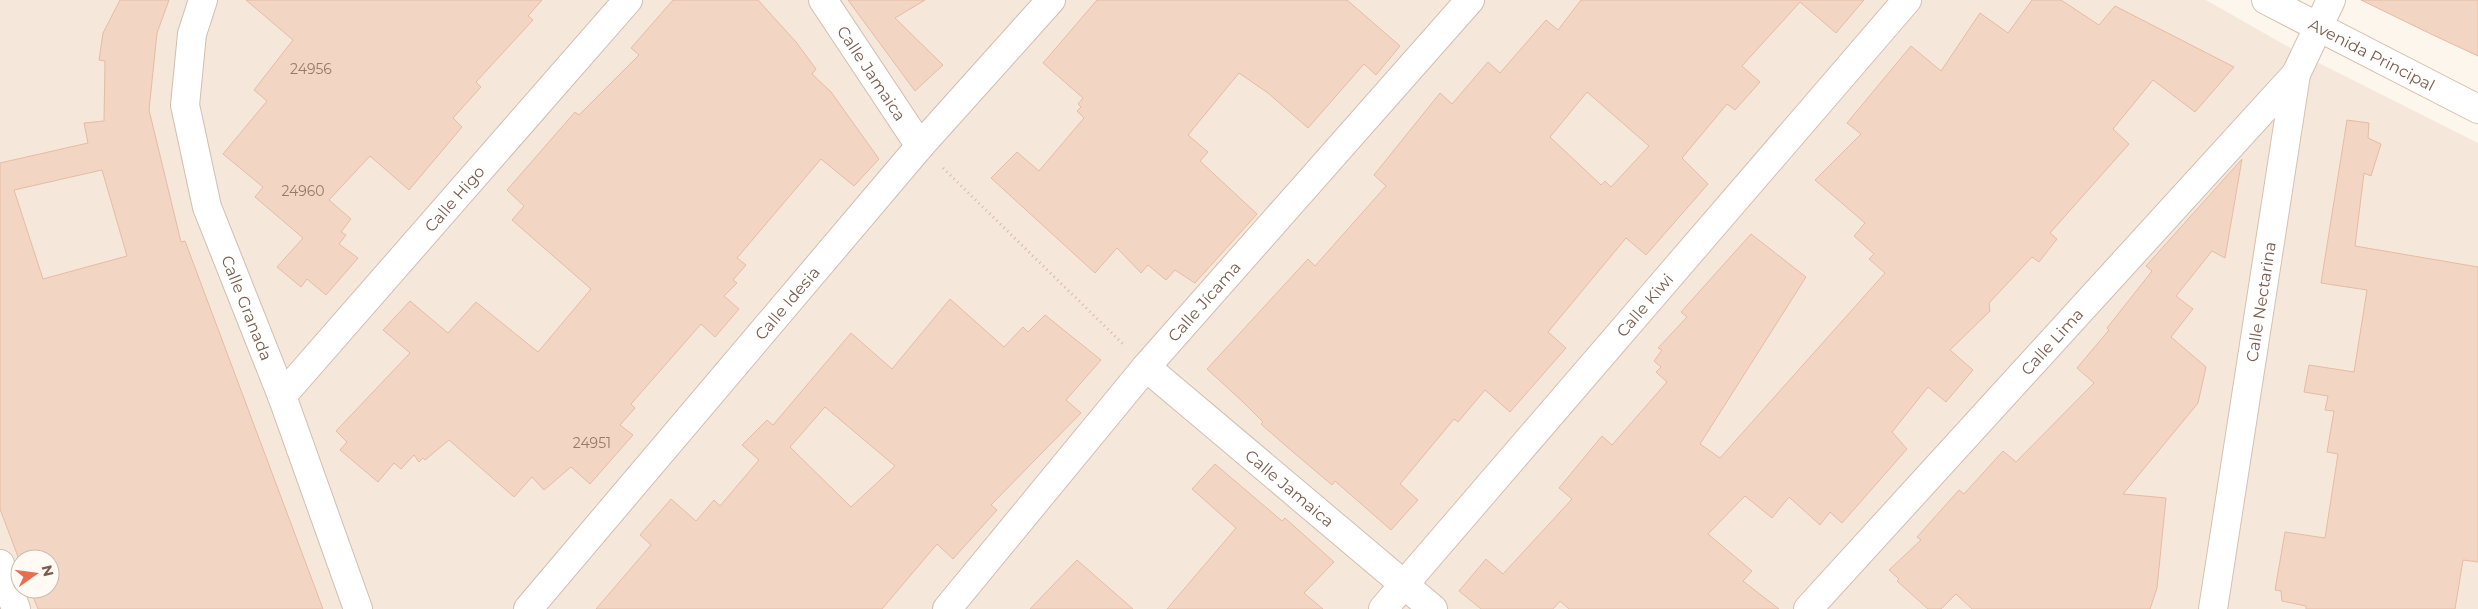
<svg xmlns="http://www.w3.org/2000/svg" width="2478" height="609" font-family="Montserrat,sans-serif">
<rect width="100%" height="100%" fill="#fdf6ec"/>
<!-- residential -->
<path fill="#f5e8da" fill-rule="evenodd" d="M0,0H2206L2299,53L2478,143V609H0ZM20,559H50V589H20Z"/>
<!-- building -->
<g fill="#f3d5c3" stroke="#e6bba3" fill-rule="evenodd">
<path d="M120,0H169L157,33L149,110L181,242L185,241L323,609H38L30,589H50V559H20V562L0,509V163L88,143L84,123L104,121L105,61L99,60L103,33ZM102,170L127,256L43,279L14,190Z"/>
<polygon points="246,0 542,0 528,16 533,20 476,82 481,87 453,118 462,127 409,190 370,156 329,200 351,219 341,232 346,235 339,244 358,258 326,295 307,279 301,287 277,267 303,238 255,197 263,187 223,154 267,101 254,90 293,40"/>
<polygon points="673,0 758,0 796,42 816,69 812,74 831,92 879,159 854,186 821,159 737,258 746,265 733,280 737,283 724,296 739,309 715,337 701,324 631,404 635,408 620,425 633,435 590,484 571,467 544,490 532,477 514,497 449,440 425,460 423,458 419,462 414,455 401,469 394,463 378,482 340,450 347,442 336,431 410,353 383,330 410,301 448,333 476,302 538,352 591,289 512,220 524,206 507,190 575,112 579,115 639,55 631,48"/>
<polygon points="848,0 925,0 895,18 943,65 915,91"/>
<polygon points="1097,0 1347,0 1400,46 1376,75 1364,64 1308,128 1268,93 1239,73 1188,135 1208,152 1200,161 1257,214 1195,283 1175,270 1166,280 1148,265 1141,273 1117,248 1095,273 991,178 1017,152 1039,171 1084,118 1077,111 1081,107 1078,104 1083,98 1043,63"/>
<path d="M1581,0H1864L1836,33L1800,2L1742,66L1760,82L1735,110L1727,104L1682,158L1708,184L1646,255L1626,238L1548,332L1566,348L1510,412L1485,390L1458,422L1454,419L1400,484L1418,500L1391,530L1335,481L1332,485L1286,446L1261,424L1263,422L1243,402L1207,369L1308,259L1315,266L1386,186L1374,175L1440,93L1452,104L1488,62L1500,73L1546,20L1558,30ZM1587,92L1649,146L1611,187L1605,181L1601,185L1550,137Z"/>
<polygon points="2032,0 2061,0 2099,25 2115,6 2234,67 2195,112 2153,80 2113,129 2129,144 2050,233 2057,239 2039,262 2032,257 1989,303 1990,311 1950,350 1973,370 1946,402 1928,387 1892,432 1907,449 1842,523 1830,512 1820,525 1789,497 1772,518 1745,496 1708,534 1752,571 1743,581 1779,609 1569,609 1560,601 1553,609 1481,609 1459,591 1486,559 1503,574 1572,499 1559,488 1602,436 1612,445 1667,382 1656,372 1661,367 1654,361 1662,350 1658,348 1687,317 1681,312 1751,234 1806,277 1700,444 1720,458 1885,273 1869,259 1874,254 1854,236 1865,223 1815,180 1861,134 1847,123 1911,46 1941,71 1980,13 2008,33"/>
<polygon points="2361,0 2478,0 2478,56 2433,35"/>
<polygon points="2347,120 2369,123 2368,138 2381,144 2371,176 2364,173 2355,246 2478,267 2478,562 2463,560 2455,609 2306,609 2306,606 2282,601 2281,591 2275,590 2285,532 2325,538 2338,454 2327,452 2334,411 2325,410 2328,396 2304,392 2309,365 2354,372 2367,290 2321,283"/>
<polygon points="2242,159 2225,258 2212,251 2176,296 2193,309 2171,337 2206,367 2198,403 2123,494 2166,498 2157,588 2150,609 1972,609 1956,594 1941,609 1928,609 1897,581 1899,579 1889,570 1921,540 1917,537 1959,490 1964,494 2003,451 2016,462 2094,383 2077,368 2109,330 2107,328 2152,271 2146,266"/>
<path d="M950,299L1004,347L1023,327L1028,332L1045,315L1101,360L1066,400L1081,413L991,505L997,510L953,559L937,544L882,609H596L651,545L640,535L671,499L696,521L714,500L720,506L759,460L742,445L767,420L773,425L851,333L892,369ZM825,407L895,466L851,507L790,447Z"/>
<polygon points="1215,464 1282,521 1285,518 1334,562 1304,593 1323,609 1167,609 1236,528 1192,489"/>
<polygon points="1077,560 1133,609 1030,609"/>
</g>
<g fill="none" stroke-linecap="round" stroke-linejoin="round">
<!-- street casing -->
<g stroke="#d1beb0" stroke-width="30">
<g id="street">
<path id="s1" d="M203,0L192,34L185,105L207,207L282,396L358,609"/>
<path id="s2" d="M823,0L920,146"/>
<path id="s3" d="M1146,367L1433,609"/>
<path id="s4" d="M282,396L628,0"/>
<path id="s5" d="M528,609L920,146L1051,0"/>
<path id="s6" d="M947,609L1146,367L1470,0"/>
<path id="s7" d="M1808,609L2296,74"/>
</g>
</g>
<!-- secondary casing -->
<g stroke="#d6c0b0" stroke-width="30">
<g id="secondary">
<path id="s8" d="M2266,0L2478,109"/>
<polyline points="0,564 16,609"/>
<path id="s9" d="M1383,609L1907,0"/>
<path id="s10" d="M2213,609L2296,74L2331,0"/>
</g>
</g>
<!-- path -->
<polyline stroke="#d9b8a5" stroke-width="3" stroke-dasharray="1 4" stroke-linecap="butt" points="943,168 1124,345"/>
<!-- street -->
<use href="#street" stroke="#fff" stroke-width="28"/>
<!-- secondary -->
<use href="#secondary" stroke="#fff" stroke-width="28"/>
</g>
<g text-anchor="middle" stroke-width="4.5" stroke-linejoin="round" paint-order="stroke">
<!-- number labels -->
<g font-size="14" fill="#987a6a">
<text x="311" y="74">24956</text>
<text x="303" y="196">24960</text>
<text x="592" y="448">24951</text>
</g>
<!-- street labels -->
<g font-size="16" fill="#7a5c4d" stroke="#fffaf3">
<text dy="6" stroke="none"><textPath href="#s8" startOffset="119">Avenida Principal</textPath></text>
<text dy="6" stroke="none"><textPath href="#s2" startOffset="88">Calle Jamaica</textPath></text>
<text dy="6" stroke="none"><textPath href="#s4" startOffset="262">Calle Higo</textPath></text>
<text dy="6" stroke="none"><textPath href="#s6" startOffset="401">Calle Jícama</textPath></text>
<text dy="6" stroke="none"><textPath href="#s10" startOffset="311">Calle Nectarina</textPath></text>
<text dy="6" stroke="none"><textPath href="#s5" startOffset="401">Calle Idesia</textPath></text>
<text dy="6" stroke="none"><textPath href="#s9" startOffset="401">Calle Kiwi</textPath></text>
<text dy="6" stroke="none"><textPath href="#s1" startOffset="320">Calle Granada</textPath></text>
<text dy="6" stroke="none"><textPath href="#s7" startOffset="362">Calle Lima</textPath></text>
<text dy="6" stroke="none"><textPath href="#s3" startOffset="188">Calle Jamaica</textPath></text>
</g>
</g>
<!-- north arrow -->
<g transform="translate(35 574) rotate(76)"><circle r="24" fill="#fffaf3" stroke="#cabbb1"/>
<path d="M0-4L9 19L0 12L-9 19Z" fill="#e76f51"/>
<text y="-8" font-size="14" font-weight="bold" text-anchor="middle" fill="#7a5c4d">N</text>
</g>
</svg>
